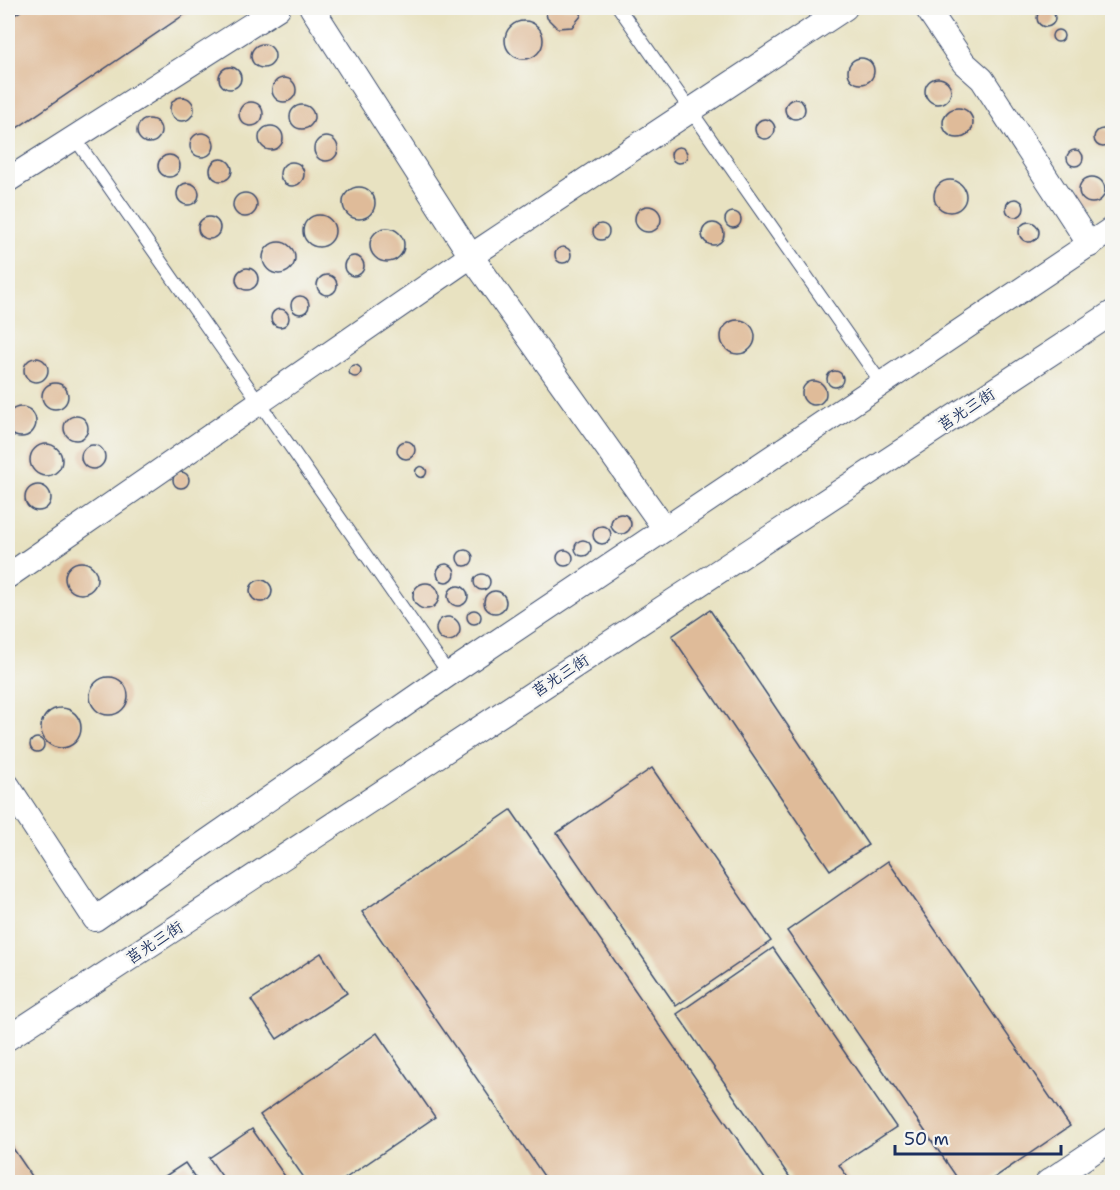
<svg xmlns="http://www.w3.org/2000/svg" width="1120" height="1190" font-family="'Shantell Sans','LXGW WenKai TC',sans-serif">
<rect width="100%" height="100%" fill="#f6f6f2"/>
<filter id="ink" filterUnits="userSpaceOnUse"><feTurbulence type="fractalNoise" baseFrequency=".0167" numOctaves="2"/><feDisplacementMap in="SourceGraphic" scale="12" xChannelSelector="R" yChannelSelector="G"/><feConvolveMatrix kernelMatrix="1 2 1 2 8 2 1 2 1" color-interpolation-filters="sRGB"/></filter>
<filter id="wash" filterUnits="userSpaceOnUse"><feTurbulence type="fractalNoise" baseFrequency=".008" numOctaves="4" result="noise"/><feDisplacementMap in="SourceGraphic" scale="24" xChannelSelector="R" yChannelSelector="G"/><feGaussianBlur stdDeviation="1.35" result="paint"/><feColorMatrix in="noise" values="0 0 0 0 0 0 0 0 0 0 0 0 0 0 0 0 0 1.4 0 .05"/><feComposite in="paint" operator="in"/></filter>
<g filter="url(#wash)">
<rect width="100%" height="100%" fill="#e8e2c1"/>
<g id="blocks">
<!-- building -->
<g fill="#dfbb99">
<polygon points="25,8 194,8 8,134 8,19"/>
<polygon points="545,8 582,8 581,16 572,27 557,28 547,18"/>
<circle cx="1046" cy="18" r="9"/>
<circle cx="524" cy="40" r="19"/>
<circle cx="1058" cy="36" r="6"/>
<circle cx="263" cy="56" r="12"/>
<circle cx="861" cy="71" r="13"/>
<circle cx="230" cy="78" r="11"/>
<circle cx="938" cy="91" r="13"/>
<circle cx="284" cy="90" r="12"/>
<circle cx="182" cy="109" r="12"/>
<circle cx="795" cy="109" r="10"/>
<circle cx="251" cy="114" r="12"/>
<circle cx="302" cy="117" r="12"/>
<circle cx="958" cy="123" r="15"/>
<circle cx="765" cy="129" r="10"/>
<circle cx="149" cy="131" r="12"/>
<circle cx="271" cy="138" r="12"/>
<circle cx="1103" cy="138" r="9"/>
<circle cx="202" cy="145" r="12"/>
<circle cx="326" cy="149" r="12"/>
<circle cx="679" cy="155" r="8"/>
<circle cx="1075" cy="158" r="8"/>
<circle cx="169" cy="166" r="11"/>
<circle cx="221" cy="170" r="11"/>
<circle cx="292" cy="174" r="12"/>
<circle cx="1092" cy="190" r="13"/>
<circle cx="950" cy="196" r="16"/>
<circle cx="188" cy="194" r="11"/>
<circle cx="359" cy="203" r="16"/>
<circle cx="245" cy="205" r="12"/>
<circle cx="1015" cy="208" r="9"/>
<circle cx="648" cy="219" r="13"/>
<circle cx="733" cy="220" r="8"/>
<circle cx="319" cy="231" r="16"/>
<circle cx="209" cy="228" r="11"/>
<circle cx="1029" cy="232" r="10"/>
<circle cx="713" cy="234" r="11"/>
<circle cx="601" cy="232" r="8"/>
<circle cx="387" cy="245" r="17"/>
<circle cx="279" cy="258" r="16"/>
<circle cx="563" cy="255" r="8"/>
<circle cx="354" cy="266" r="10"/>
<circle cx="247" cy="279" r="11"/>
<circle cx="327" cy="285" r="10"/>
<circle cx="300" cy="305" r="9"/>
<circle cx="280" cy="318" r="9"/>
<circle cx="738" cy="337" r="17"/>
<circle cx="36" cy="370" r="12"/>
<circle cx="355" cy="371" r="6"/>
<circle cx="835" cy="379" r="8"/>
<circle cx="814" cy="393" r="12"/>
<circle cx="55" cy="396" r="13"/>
<circle cx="21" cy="422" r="15"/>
<circle cx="76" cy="428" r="12"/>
<circle cx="406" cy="450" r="9"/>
<circle cx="46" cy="460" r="16"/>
<circle cx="93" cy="457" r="12"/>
<circle cx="421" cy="472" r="5.5"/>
<circle cx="181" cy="480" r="8"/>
<circle cx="38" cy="498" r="13"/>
<circle cx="621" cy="524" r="10"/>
<circle cx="602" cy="535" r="9"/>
<circle cx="583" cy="548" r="8"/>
<circle cx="565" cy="558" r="8"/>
<circle cx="465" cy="558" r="8"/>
<circle cx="81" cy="578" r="16"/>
<circle cx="446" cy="573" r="9"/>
<circle cx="482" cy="582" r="8"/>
<circle cx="261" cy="591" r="11"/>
<circle cx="426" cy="596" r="13"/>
<circle cx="458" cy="596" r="10"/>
<circle cx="495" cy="602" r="11"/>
<circle cx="474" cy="617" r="7"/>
<polygon points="710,610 868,845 830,870 672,636"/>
<circle cx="448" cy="629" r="12"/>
<circle cx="109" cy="696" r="19"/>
<circle cx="61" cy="728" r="20"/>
<circle cx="37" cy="745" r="7"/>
<polygon points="652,768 771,941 676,1006 557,833"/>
<polygon points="511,810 767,1182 548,1182 362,912"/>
<polygon points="888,861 1070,1126 988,1182 960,1182 787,931"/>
<polygon points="773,948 896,1127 839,1165 851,1182 793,1182 677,1014"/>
<polygon points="321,953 347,993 277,1039 251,1000"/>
<polygon points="377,1033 435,1117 340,1182 307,1182 260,1115"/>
<polygon points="252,1129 289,1182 226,1182 209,1158"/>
<polygon points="8,1141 36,1182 8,1182"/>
<polygon points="185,1163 198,1182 156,1182"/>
</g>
</g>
</g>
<g filter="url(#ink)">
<use href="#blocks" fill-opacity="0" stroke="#3a4a6d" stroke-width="1.5"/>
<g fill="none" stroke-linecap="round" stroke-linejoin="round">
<!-- service casing -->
<g stroke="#3a4a6d" stroke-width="14">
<g id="service">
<polyline points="619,8 882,384"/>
<polyline points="74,137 449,674"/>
</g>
</g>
<!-- minor casing -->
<g stroke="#3a4a6d" stroke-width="26">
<g id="minor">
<polyline points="312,8 471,256 665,529"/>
<polyline points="927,8 964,63 982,79 1090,245"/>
<polyline points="8,180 278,8"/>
<polyline points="8,576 471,256 845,8"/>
<polyline points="8,786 95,919 449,674 1112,229"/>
<polyline points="8,1038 1112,313"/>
<polyline points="1048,1182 1112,1139"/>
</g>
</g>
<!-- service -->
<use href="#service" stroke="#fff" stroke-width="12"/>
<!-- minor -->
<use href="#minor" stroke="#fff" stroke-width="24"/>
</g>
</g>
<g text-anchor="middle" stroke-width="5" stroke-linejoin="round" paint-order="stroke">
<!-- street labels -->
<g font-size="16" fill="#1b2f5e" stroke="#f6f6f2">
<text transform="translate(966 409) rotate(-33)" y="6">莒光三街</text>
<text transform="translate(560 675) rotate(-33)" y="6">莒光三街</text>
<text transform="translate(154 942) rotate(-33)" y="6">莒光三街</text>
</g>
</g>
<!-- margin -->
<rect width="1120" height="1190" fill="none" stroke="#f6f6f2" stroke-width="30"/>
<!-- scale -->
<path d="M895 1145v9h166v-9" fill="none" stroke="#1b2f5e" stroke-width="3"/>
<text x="904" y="1145" font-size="18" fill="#1b2f5e" stroke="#f6f6f2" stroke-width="4.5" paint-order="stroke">50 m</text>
</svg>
